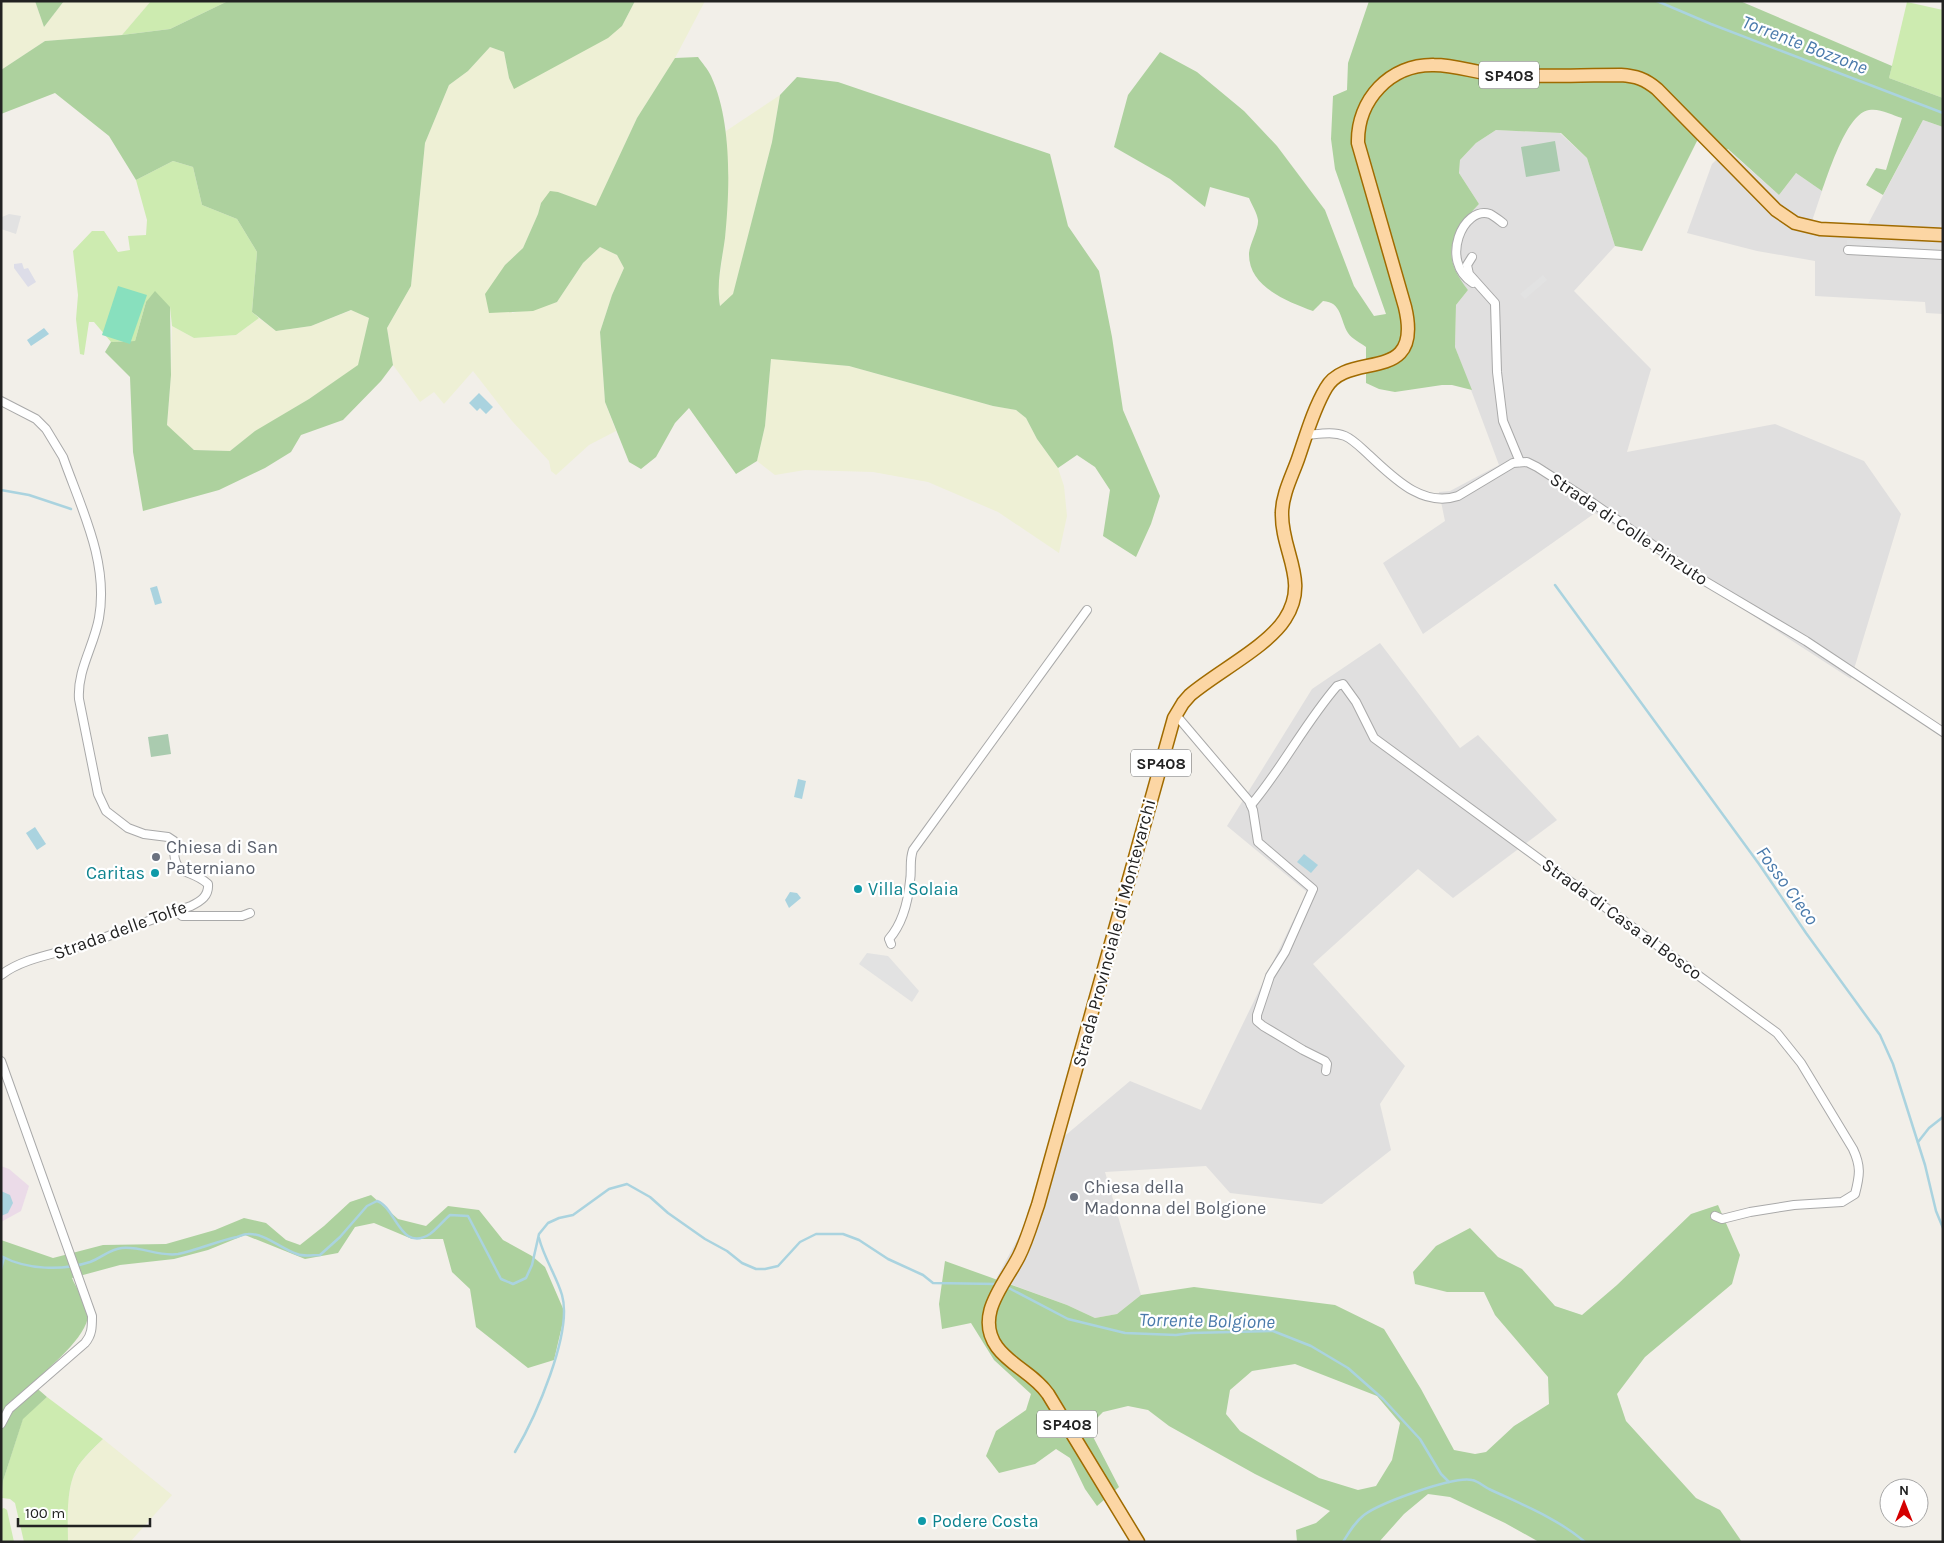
<svg xmlns="http://www.w3.org/2000/svg" width="1944" height="1543" font-family="Karla,sans-serif">
<rect width="100%" height="100%" fill="#f2efe9"/>
<!-- residential -->
<g fill="#e0dfdf">
<polygon points="1923,120 1943,127 1943,220 1939,230 1943,231 1943,314 1926,313 1925,302 1815,296 1815,261 1757,251 1687,233 1712,164 1727,149 1779,195 1796,173 1822,191 1812,221 1828,224 1868,224"/>
<polygon points="1496,130 1560,133 1587,158 1615,246 1574,291 1651,369 1627,452 1775,424 1864,461 1901,514 1851,679 1595,513 1423,634 1383,563 1445,521 1439,492 1450,491 1499,465 1455,347 1456,305 1468,290 1458,278 1453,266 1451,245 1460,223 1479,204 1459,173 1460,160 1476,143"/>
<polygon points="1380,643 1460,748 1478,735 1557,820 1453,898 1418,869 1313,964 1405,1066 1380,1104 1391,1150 1322,1204 1230,1193 1206,1166 1105,1172 1141,1295 1117,1314 1095,1318 1067,1305 996,1279 1024,1227 1048,1150 1130,1081 1201,1110 1307,892 1227,826 1312,689"/>
</g>
<!-- industrial -->
<polygon fill="#ebdbe8" points="1,1166 9,1169 29,1186 21,1211 1,1222"/>
<!-- farmland -->
<g fill="#eef0d5">
<polygon points="1,1 35,1 44,27 64,1 151,1 122,35 45,41 1,70"/>
<polygon points="635,1 705,1 674,60 637,118 596,207 558,192 541,203 538,214 523,248 505,265 512,313 557,302 583,263 600,247 617,255 624,268 612,295 600,332 605,402 616,431 589,445 556,475 551,471 549,461 512,421 473,371 444,404 434,392 420,402 393,365 387,328 411,286 425,143 449,85 468,71 490,47 504,52 509,78 622,26"/>
<polygon points="780,95 772,142 733,295 720,306 718,287 725,237 728,174 726,131"/>
<polygon points="352,310 369,318 359,365 309,399 252,434 230,451 194,450 167,426 171,375 172,326 194,338 236,335 259,318 276,331 311,326"/>
<polygon points="771,358 849,366 993,406 1016,410 1026,418 1037,439 1058,468 1064,486 1067,516 1059,553 998,512 928,482 873,472 805,470 775,475 757,461 765,426"/>
<polygon points="103,1439 172,1495 130,1542 68,1542 68,1501 72,1479 80,1463"/>
</g>
<!-- grass -->
<g fill="#cdebb0">
<polygon points="151,1 228,1 170,29 122,35"/>
<polygon points="1907,2 1943,10 1943,98 1889,78"/>
<polygon points="173,161 193,167 202,205 237,219 257,252 252,312 259,318 236,335 194,338 172,326 170,307 146,302 135,341 111,342 94,322 89,322 84,355 80,354 76,319 78,295 73,251 92,231 104,231 118,252 130,250 128,236 146,235 147,220 136,180"/>
<path d="M47,1397L103,1439C95,1447 87,1454 81,1462C65,1482 68,1518 68,1542H24L15,1503L10,1499L2,1498L3,1481L23,1418Z"/>
<polygon points="4,1508 7,1510 14,1542 1,1542 1,1509"/>
</g>
<!-- forest -->
<g fill="#add19e" fill-rule="evenodd">
<polygon points="35,1 64,1 44,27"/>
<polygon points="228,1 635,1 622,26 608,38 514,89 509,78 504,52 490,47 468,71 449,85 425,143 411,286 387,328 393,365 381,381 343,420 301,435 291,452 265,468 219,490 143,511 133,452 130,377 105,352 111,342 135,341 146,302 155,291 170,307 171,375 167,425 194,450 230,451 255,431 309,399 358,365 369,318 351,310 311,326 276,331 252,312 257,252 237,219 202,205 193,167 173,161 136,180 109,136 55,93 1,114 1,70 45,41 122,35 170,29"/>
<path d="M1369,1H1740L1892,66L1889,78L1943,98V127L1923,120L1883,195L1866,185L1876,168L1886,170L1902,118C1892,115 1880,108 1869,110C1847,113 1829,172 1822,191L1796,173L1779,195L1728,149L1725,151L1703,129L1642,251L1615,246L1587,158L1561,133L1496,130L1476,143L1460,160L1459,173L1479,204C1450,234 1440,255 1468,290L1456,305L1455,347L1472,390L1452,385H1442L1395,392L1379,389L1366,383V347C1361,343 1352,339 1348,333C1340,320 1342,302 1323,301L1313,311C1287,301 1248,287 1249,253C1250,243 1259,228 1258,220C1257,213 1252,205 1249,198L1210,187L1205,207L1170,179L1114,147L1128,95L1160,52L1197,72L1244,111L1277,146L1325,210L1354,286L1374,316L1386,314L1335,169L1331,139L1333,96L1347,90L1348,63Z"/>
<path d="M698,57C702,63 708,69 711,76C732,121 730,189 725,238C722,261 716,283 720,306L733,294L772,142L780,95L797,77L838,82L1050,154L1068,226L1099,271L1112,337L1123,410L1160,496L1151,524L1136,557L1103,536L1110,490L1095,467L1077,455L1058,468L1037,439L1026,418L1016,410L993,406L849,366L771,359L765,426L757,461L736,474L689,408L675,423L656,457L641,469L629,462L605,402L600,332L612,295L624,268L617,255L600,247L583,263L557,302L533,311L489,313L485,294L505,265L523,248L538,214L541,203L550,191L558,192L596,206L637,118L675,58Z"/>
<path d="M371,1195L398,1219L426,1226L448,1206L479,1210L503,1240L532,1256L545,1267L565,1313L554,1360L528,1368L476,1327L470,1289L452,1272L443,1239H412L374,1223L355,1227L338,1253L305,1259L245,1235L208,1250L174,1259L120,1265L72,1278C76,1288 86,1301 88,1313C90,1335 47,1369 32,1384L47,1397L23,1419L3,1481L1,1505V1240L53,1258L103,1245L166,1244L215,1230L244,1218L266,1223L286,1240L300,1245L324,1226L350,1202Z"/>
<path d="M1718,1205L1740,1255L1732,1284L1645,1357L1617,1394L1626,1421L1696,1498L1720,1510L1742,1542H1539L1505,1523L1450,1497L1428,1494L1404,1514L1379,1542H1297L1296,1530L1316,1523L1330,1511L1255,1474L1169,1426L1148,1410L1128,1406L1103,1412L1088,1427L1119,1487L1097,1506L1085,1489L1070,1458L1056,1449L1035,1464L999,1473L986,1456L996,1431L1026,1410L1031,1394L994,1360L971,1323L942,1329L939,1304L945,1261L1067,1305L1095,1318L1117,1314L1141,1295L1194,1287L1335,1305L1384,1329L1421,1389L1454,1450L1475,1454L1486,1452L1514,1426L1549,1404L1548,1377L1495,1315L1484,1292H1447L1415,1284L1413,1272L1436,1246L1470,1228L1498,1257L1522,1269L1555,1306L1582,1315L1617,1285L1691,1214ZM1295,1364L1377,1396L1400,1423L1392,1460L1376,1486L1358,1490L1319,1478L1240,1431L1226,1414L1230,1390L1252,1371Z"/>
</g>
<!-- cemetery -->
<g fill="#aacbaf">
<polygon points="1555,141 1560,171 1526,177 1521,147"/>
<polygon points="168,734 171,754 151,757 148,737"/>
</g>
<!-- pitch -->
<polygon fill="#88e0be" points="118,286 147,295 130,344 102,335"/>
<!-- parking -->
<g fill="#e2e2e2">
<polygon points="9,214 21,216 16,234 1,229 2,217"/>
<polygon points="1847,240 1930,244 1930,251 1847,247"/>
<polygon points="1543,275 1547,280 1525,299 1520,294"/>
<polygon points="867,953 888,956 919,991 912,1002 859,964"/>
</g>
<!-- plaza -->
<polygon fill="#dddde8" points="22,263 24,269 28,268 36,282 28,287 14,268 14,264"/>
<!-- water -->
<g fill="#aad3df">
<polygon points="44,328 49,334 31,346 27,340"/>
<polygon points="479,393 493,407 486,414 480,408 477,411 469,403"/>
<polygon points="157,586 162,603 155,605 150,588"/>
<polygon points="798,779 806,781 802,799 794,797"/>
<polygon points="35,827 46,844 37,850 26,833"/>
<polygon points="1304,854 1318,865 1311,873 1297,862"/>
<polygon points="790,892 797,893 801,898 789,908 785,900"/>
<polygon points="1,1191 10,1195 13,1203 8,1213 1,1216"/>
</g>
<g fill="none" stroke-linecap="round" stroke-linejoin="round">
<!-- stream -->
<g stroke="#aad3df" stroke-width="2.5">
<polyline points="1657,1 1711,24 1943,113"/>
<polyline points="1,490 29,495 71,509"/>
<polyline points="1555,585 1759,864 1806,933 1880,1035 1893,1064 1925,1165 1936,1211 1943,1228"/>
<polyline points="1918,1142 1929,1128 1943,1117"/>
<path d="M1,1256C27,1270 62,1271 90,1262C101,1258 110,1249 122,1248C141,1246 159,1257 178,1254C198,1250 217,1241 237,1237C240,1236 244,1234 248,1234C265,1233 281,1249 297,1254C304,1257 312,1255 320,1255L340,1237L367,1206L377,1201C396,1207 400,1253 430,1234C437,1229 443,1221 450,1215L468,1216L501,1279L513,1284L526,1278L532,1265L539,1234L548,1223L559,1218L573,1215L609,1189L627,1184L650,1197L668,1213L705,1239L727,1251L742,1263L756,1269H765L778,1266L800,1242L816,1234H843L859,1240L888,1259L923,1275L933,1283L997,1284"/>
<polyline points="1,1269 4,1258"/>
<polyline points="1005,1286 1068,1319 1125,1333 1176,1335 1191,1333 1273,1331 1311,1346 1348,1368 1383,1399 1420,1439 1441,1474 1449,1482"/>
<path d="M515,1452C535,1418 573,1333 562,1295C556,1275 544,1258 539,1238"/>
<path d="M1343,1542C1349,1532 1355,1522 1364,1515C1380,1503 1453,1476 1472,1480C1478,1481 1483,1486 1489,1489C1521,1504 1557,1518 1585,1542"/>
</g>
<!-- minor casing -->
<g stroke="#a9a9a9" stroke-width="10">
<g id="minor">
<polyline points="1848,250 1943,255"/>
<polyline points="1472,257 1467,265 1469,274 1495,303 1497,372 1503,421 1520,462"/>
<path d="M1473,283C1439,262 1463,205 1490,214C1494,216 1499,220 1503,223"/>
<path d="M1,401L36,419L46,429L63,457C81,508 109,562 99,618C94,646 77,670 79,699L98,794L106,811L128,828L144,834L168,837L174,841C172,880 188,866 208,884C209,896 201,901 191,906C154,918 118,933 81,946C55,954 23,958 1,975"/>
<path d="M1307,435C1319,434 1333,431 1345,436C1354,440 1361,448 1369,455C1393,477 1422,508 1458,496L1513,463L1527,462L1537,467L1593,503L1703,580L1806,641L1943,732"/>
<polyline points="1176,715 1249,801 1253,810 1258,842 1313,889 1285,952 1270,976 1257,1015 1257,1021 1263,1026 1303,1050 1325,1061 1327,1064 1326,1071"/>
<path d="M1251,805C1283,767 1305,723 1337,686L1343,684L1356,702L1374,738L1777,1033L1801,1063L1853,1149C1861,1166 1860,1175 1855,1194L1842,1202L1794,1205L1750,1212L1722,1219L1715,1216"/>
<polyline points="177,911 182,916 242,916 250,913"/>
<path d="M891,944L889,939C903,923 908,902 910,881C912,870 909,861 913,850L1087,610"/>
<path d="M1,1061L92,1316C92,1327 92,1335 85,1343L9,1409L1,1424"/>
</g>
</g>
<!-- primary casing -->
<g stroke="#a06b00" stroke-width="15">
<path id="primary" d="M1138,1542L1048,1394C1034,1374 1011,1366 997,1347C974,1315 1005,1284 1019,1256C1027,1240 1032,1222 1038,1205L1174,718L1183,703L1190,695C1217,672 1267,647 1285,619C1310,581 1281,552 1282,513C1282,495 1292,476 1298,459C1306,436 1313,410 1326,388C1348,349 1424,387 1405,307L1358,143C1357,100 1390,64 1434,65C1457,65 1479,74 1502,75C1541,77 1581,75 1621,75C1636,76 1645,79 1657,89L1776,210L1795,223L1820,229L1943,235"/>
</g>
<!-- minor -->
<use href="#minor" stroke="#fff" stroke-width="8"/>
<!-- primary -->
<use href="#primary" stroke="#fcd6a4" stroke-width="12"/>
</g>
<!-- markers -->
<g fill="#6b7280" stroke="#fff" stroke-width="2">
<circle cx="156" cy="857" r="5"/>
<circle cx="1074" cy="1197" r="5"/>
</g>
<g fill="#0f9aa8" stroke="#fff" stroke-width="2">
<circle cx="155" cy="873" r="5"/>
<circle cx="858" cy="889" r="5"/>
<circle cx="922" cy="1521" r="5"/>
</g>
<g text-anchor="middle" stroke-width="4.5" stroke-linejoin="round" paint-order="stroke">
<!-- shield labels -->
<g fill="#fff" stroke="#646464" stroke-width="1">
<rect x="1479" y="61.5" width="60" height="27" rx="4"/>
<rect x="1131" y="749.5" width="60" height="27" rx="4"/>
<rect x="1037" y="1410.5" width="60" height="27" rx="4"/>
</g>
<g font-size="16" font-weight="bold" fill="#222">
<text x="1509" y="81">SP408</text>
<text x="1161" y="769">SP408</text>
<text x="1067" y="1430">SP408</text>
</g>
<!-- street labels -->
<g font-size="18" fill="#222" stroke="#fff">
<text transform="translate(1629 529) rotate(34)" y="6">Strada di Colle Pinzuto</text>
<text transform="translate(1622 919) rotate(36)" y="6">Strada di Casa al Bosco</text>
<text transform="translate(120 930) rotate(-20)" y="6">Strada delle Tolfe</text>
<text transform="translate(1114 933) rotate(-75)" y="6">Strada Provinciale di Montevarchi</text>
</g>
<!-- worship labels -->
<g font-size="18" fill="#5b616d" stroke="#fff" text-anchor="start">
<text x="166" y="853">Chiesa di San<tspan x="166" dy="21">Paterniano</tspan></text>
<text x="1084" y="1193">Chiesa della<tspan x="1084" dy="21">Madonna del Bolgione</tspan></text>
</g>
<!-- culture labels -->
<g font-size="18" fill="#0d838f" stroke="#fff" text-anchor="start">
<text x="145" y="879" text-anchor="end">Caritas</text>
<text x="868" y="895">Villa Solaia</text>
<text x="932" y="1527">Podere Costa</text>
</g>
<!-- water labels -->
<g font-size="19" font-style="italic" fill="#4a7aab" stroke="#fff">
<text transform="translate(1805 44) rotate(21)" y="7">Torrente Bozzone</text>
<text transform="translate(1788 885) rotate(54)" y="7">Fosso Cieco</text>
<text transform="translate(1207 1320) rotate(1)" y="7">Torrente Bolgione</text>
</g>
</g>
<!-- border -->
<rect width="1944" height="1543" fill="none" stroke="#222222" stroke-width="5"/>
<!-- north arrow -->
<g transform="translate(1904 1503)"><circle r="24" fill="#ffffff" stroke="#a7a7a7"/>
<path d="M0-4L9 19L0 12L-9 19Z" fill="#d40000"/>
<text y="-8" font-size="14" font-weight="bold" text-anchor="middle" fill="#222222">N</text>
</g>
<!-- scale -->
<path d="M18 1518v8h132v-8" fill="none" stroke="#222222" stroke-width="2.5"/>
<text x="25" y="1518" font-size="15" fill="#222222" stroke="#ffffff" stroke-width="4" paint-order="stroke">100 m</text>
</svg>
